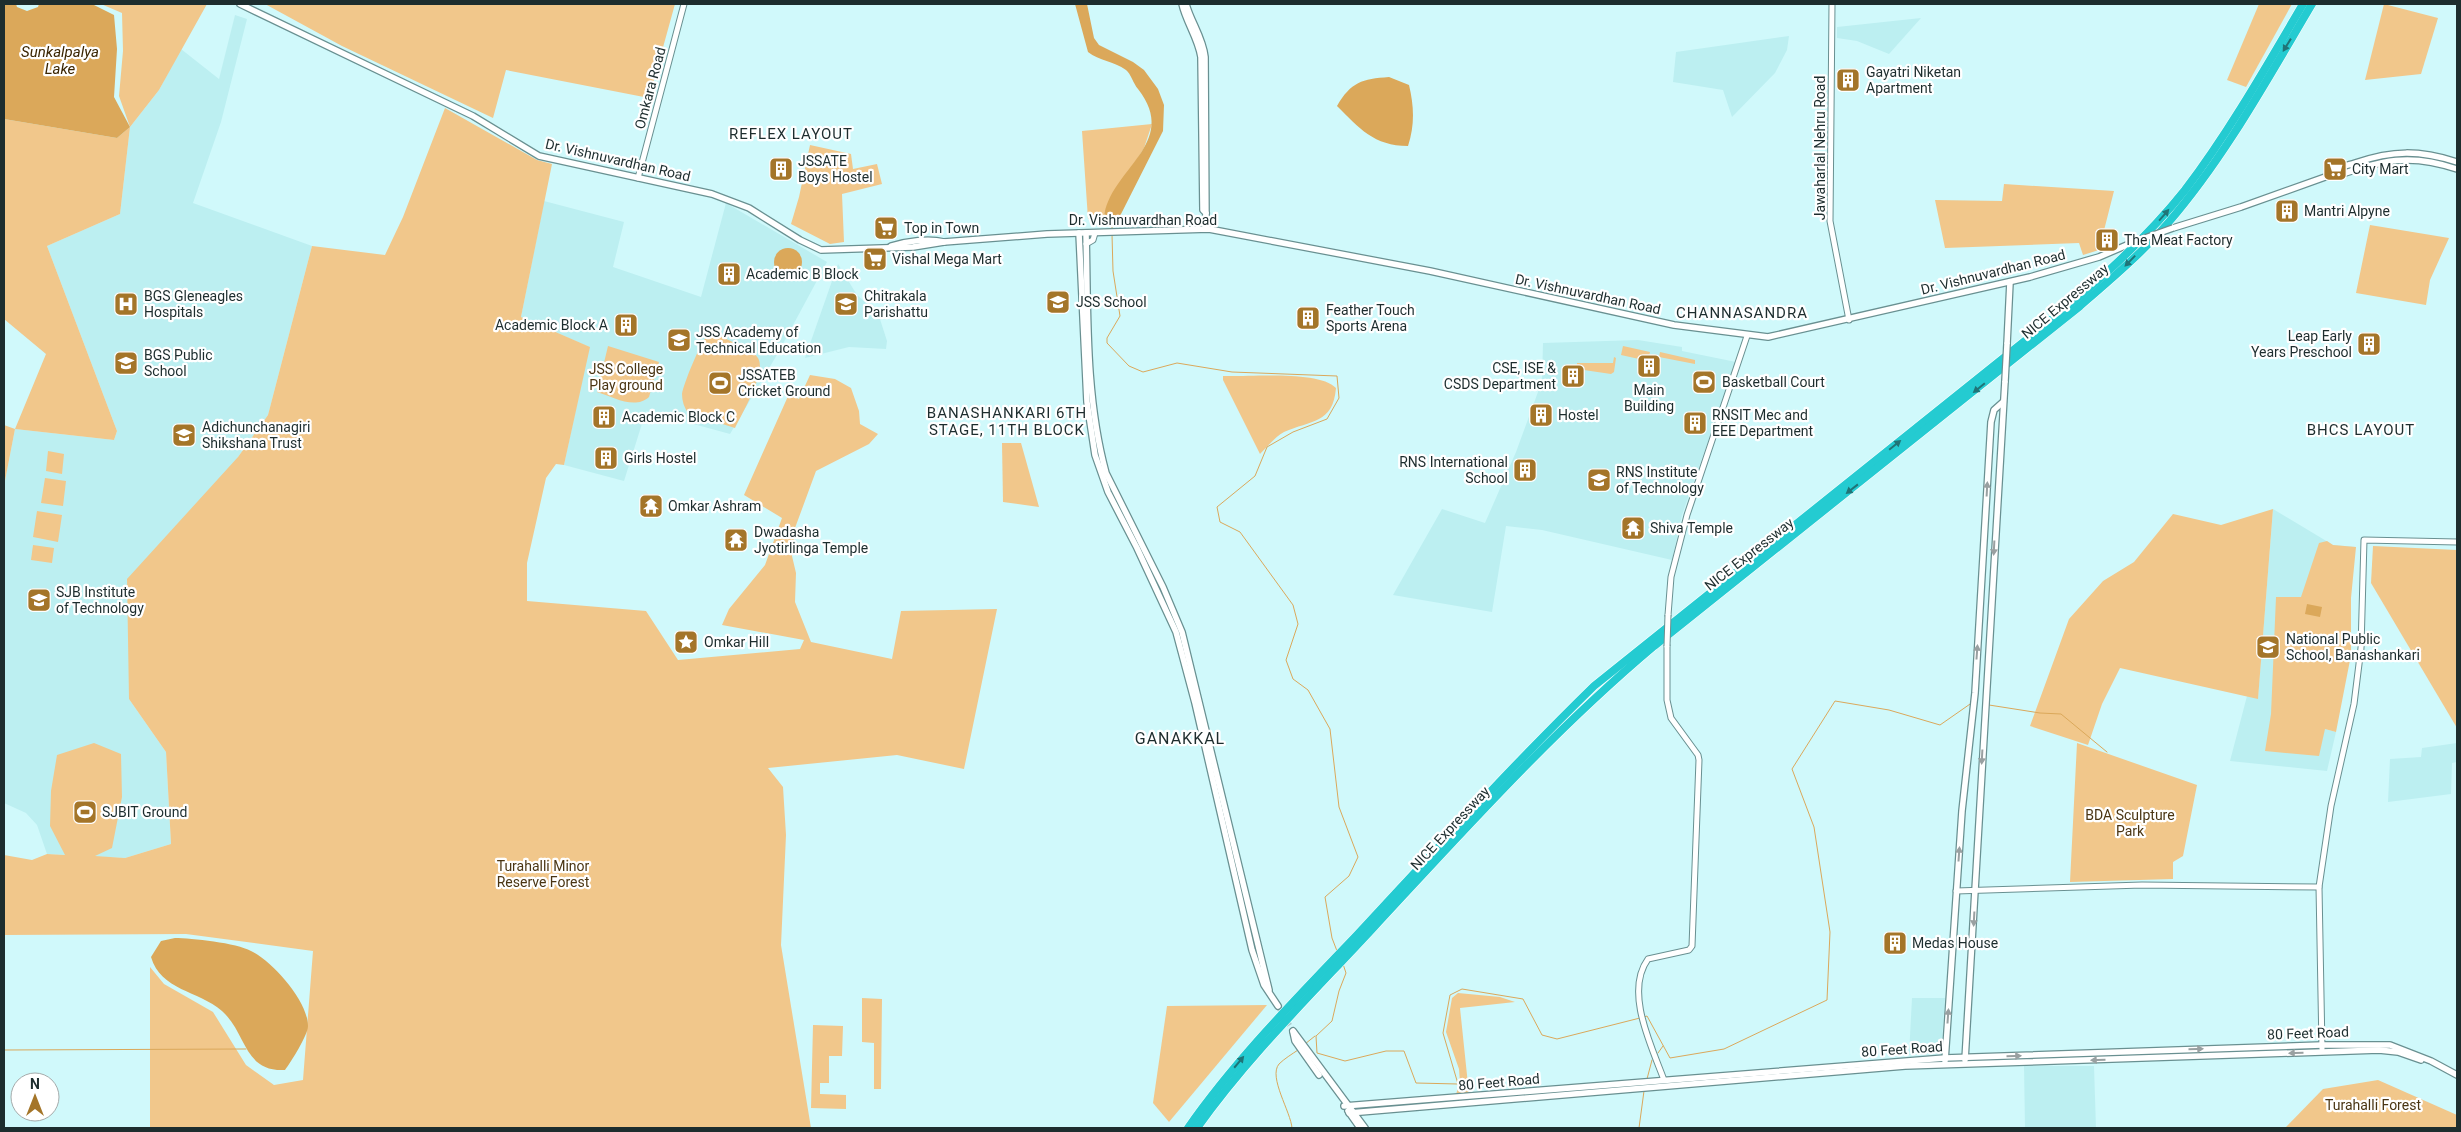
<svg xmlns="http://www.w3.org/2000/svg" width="2461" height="1132" font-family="Roboto,sans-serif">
<rect width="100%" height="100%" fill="#d0f9fb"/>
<!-- built -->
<g fill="#bceff1">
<polygon points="235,15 247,19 221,122 193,203 312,246 268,415 238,457 129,699 166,752 171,844 125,858 47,854 37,825 26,813 4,803 4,486 15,429 114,440 117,431 47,246 120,214 130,127 159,90 181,49 219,79"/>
<polygon points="1921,18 1889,54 1857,41 1837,38 1837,27"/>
<polygon points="1789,36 1787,50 1775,73 1732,117 1723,90 1673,82 1676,52"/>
<polygon points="544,201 624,222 613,267 701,297 726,203 827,262 778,353 730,434 646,411 624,481 564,465 589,347 521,317"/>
<polygon points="838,264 857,295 878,313 887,341 886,349 849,347 805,358"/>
<polygon points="1638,340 1682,347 1682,351 1736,362 1682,515 1672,560 1542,530 1506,526 1492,612 1393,595 1442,509 1485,523 1516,452 1542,381 1543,343"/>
<polygon points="2273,509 2333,545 2356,547 2271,714 2336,732 2327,771 2230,761 2247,696 2258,698"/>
<polygon points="2457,743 2457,762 2452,763 2451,794 2388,802 2390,759 2421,757 2422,748"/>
<polygon points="1912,998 1945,998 1941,1054 1909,1055"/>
<polygon points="2024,1066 2094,1066 2096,1128 2025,1128"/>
</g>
<!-- green -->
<g fill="#f1c78b">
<polygon points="101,4 207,4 159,90 130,127 120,214 47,246 117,431 114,440 15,429 4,486 4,425 15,429 46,354 4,319 4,119 117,138 130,127 119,96 123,51 122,13"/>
<polygon points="265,4 675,4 649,98 506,70 493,118 342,46"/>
<polygon points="2259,4 2292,4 2246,87 2227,80"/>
<polygon points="2384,4 2438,18 2421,74 2365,80"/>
<polygon points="445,108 537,160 552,164 521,317 590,347 564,465 556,464 546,478 527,563 527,601 646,611 678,660 800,649 804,640 722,625 729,609 765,565 782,518 744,495 789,394 799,399 810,375 835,379 851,388 859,411 860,424 878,434 869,444 816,471 795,528 792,556 796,573 795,602 811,642 892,659 901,611 997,609 964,769 897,755 768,768 783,787 786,835 781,945 811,1128 150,1128 150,967 164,984 213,1012 246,1065 274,1085 303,1080 313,951 186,934 4,935 4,855 32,860 47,854 65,855 50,826 51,791 57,755 94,743 121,754 122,797 112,848 95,856 125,858 171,844 166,752 129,699 127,579 238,457 268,415 312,246 385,255 403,217"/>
<polygon points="1152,124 1144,148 1105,211 1104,218 1088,219 1082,131"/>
<polygon points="810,145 851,154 853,169 877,164 882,184 842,194 844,242 830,244 791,224 799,197"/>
<polygon points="2004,184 2114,191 2099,250 2083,255 2079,243 1945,248 1935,200 2002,201"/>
<polygon points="2370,225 2449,238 2430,280 2426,305 2356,293"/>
<path d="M709,334C721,335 731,341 741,347C747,350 755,353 758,358C767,372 741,415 735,428L688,413C684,407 682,401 682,394C683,385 702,338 709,334Z"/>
<path d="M608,346L659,362L649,397C635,410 613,397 597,392Z"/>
<polygon points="1623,346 1650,352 1648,361 1621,355"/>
<polygon points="1660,352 1695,360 1695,364 1659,357"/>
<polygon points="1614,357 1616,358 1614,372 1611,374 1577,369 1577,363 1613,363"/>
<polygon points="1702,371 1711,374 1707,392 1697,389"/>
<path d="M1223,376C1249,377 1319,370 1336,388C1333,424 1311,420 1284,432C1275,437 1267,447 1260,454L1223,380Z"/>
<polygon points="1002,443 1021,443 1039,507 1003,502"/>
<polygon points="48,451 64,454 62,474 46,471"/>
<polygon points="45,478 66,481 63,506 41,503"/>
<polygon points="2273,509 2258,699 2120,668 2102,704 2088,745 2030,726 2069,619 2103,581 2134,562 2173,514 2221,525"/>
<polygon points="37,511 62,515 58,542 33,537"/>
<polygon points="2327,541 2333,545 2356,547 2351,598 2351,655 2336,732 2325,729 2319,756 2265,751 2271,714 2276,597 2301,597 2319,543"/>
<polygon points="33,545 54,548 52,563 31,560"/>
<polygon points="2373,546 2457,550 2457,728 2371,583"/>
<polygon points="2077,743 2197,785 2183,856 2173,862 2173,879 2070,882"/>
<polygon points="1458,993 1500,997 1515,1002 1460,1008 1469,1094 1456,1094 1460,1083 1459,1069 1446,1032 1452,998"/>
<polygon points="862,998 882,999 881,1089 874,1089 874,1043 862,1042"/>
<polygon points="1267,1005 1169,1122 1153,1103 1167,1006"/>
<polygon points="813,1025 843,1026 842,1056 829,1056 829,1083 820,1083 820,1094 846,1095 846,1109 811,1108"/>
<polygon points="2378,1080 2457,1115 2457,1128 2285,1128 2323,1089"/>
</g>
<!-- water -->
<g fill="#dba85a">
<polygon points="4,4 16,4 17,7 27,11 38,7 39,4 92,4 114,15 117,49 114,97 130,127 117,138 4,119"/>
<path d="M1075,4H1087L1094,38L1099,45L1133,62L1144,70L1158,89L1164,105L1163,131L1119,218H1104C1109,169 1181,144 1138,89C1133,83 1131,74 1126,70C1114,61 1099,61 1088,52Z"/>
<path d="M1389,77L1409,85C1414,106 1415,125 1408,146C1374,146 1359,128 1337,106C1351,82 1362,79 1389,77Z"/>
<circle cx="788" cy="262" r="14"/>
<polygon points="2307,604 2322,607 2320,617 2305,614"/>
<path d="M175,938C191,938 237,943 251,951C272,961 308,1001 308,1026C308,1035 291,1062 285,1070C243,1072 247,1033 222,1011C198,990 161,991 151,957L161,941Z"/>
</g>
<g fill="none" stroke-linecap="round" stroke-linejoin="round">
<!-- stream -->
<g stroke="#dba85a" stroke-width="1">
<polyline points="1112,230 1112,217"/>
<polyline points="1112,234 1113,271 1120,316 1107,338 1107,343 1129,366 1143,372 1177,363 1232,372 1337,376 1339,398 1327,419 1293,432 1267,447 1255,476 1217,507 1220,522 1240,532 1293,605 1298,624 1286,660 1293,679 1308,690 1330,729 1339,807 1358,857 1349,876 1325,897 1332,938 1337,951"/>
<polyline points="1989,705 2040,713 2061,714 2107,752"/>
<polyline points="1343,964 1346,973 1339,991 1332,1021 1316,1036 1317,1053 1345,1061 1386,1051 1404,1051 1416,1083 1458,1084 1443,1033 1450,995 1462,989 1523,999 1542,1035 1557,1039 1640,1018"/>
<polyline points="1644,1017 1647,1016 1670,1058 1724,1049 1827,1000 1830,932 1814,827 1792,769 1835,701 1889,710 1940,725 1973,702"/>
<polyline points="1305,1044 1315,1036"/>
<polyline points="4,1050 246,1049"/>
<polyline points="1658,1053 1663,1046"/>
<polyline points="1647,1079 1652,1060"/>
<path d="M1292,1128C1291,1112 1268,1077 1279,1064C1284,1059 1292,1054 1298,1050"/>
<polyline points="1639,1128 1644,1091"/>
</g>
<!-- secondary-tunnel -->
<polyline stroke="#acd0d2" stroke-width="5.5" stroke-dasharray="5.5 3" stroke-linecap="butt" points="1278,1006 1293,1031"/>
<!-- tertiary casing -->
<g stroke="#699091" stroke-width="7">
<g id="tertiary">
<polyline points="1832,4 1830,221 1849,320"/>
<polyline points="638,178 684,4"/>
<polyline points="1086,244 1093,240 1095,233"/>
<polyline points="1668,615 1671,577 1687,515 1747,336"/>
<polyline points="1956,891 2142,885 2319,887"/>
<polyline points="2322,1049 2319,887 2331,806 2354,704 2361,648 2364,540 2457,542"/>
<path d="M1664,1080C1652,1047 1624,992 1648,959L1689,950L1692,946L1699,760L1698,755L1671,718L1667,700V646"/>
</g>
</g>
<!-- secondary casing -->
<g stroke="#699091" stroke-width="8">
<g id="secondary">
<polyline points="240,4 473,116 539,156 712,194 749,208 800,240 821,250 913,247 944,242"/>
<path d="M1182,4C1186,22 1198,38 1201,57L1203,210L1206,213"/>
<path d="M1186,4C1191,22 1203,38 1205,57L1206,229"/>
<path d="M2328,176C2334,168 2346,166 2355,163C2393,150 2419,150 2457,162"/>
<path d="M2173,228L2241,207L2328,176L2333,177C2382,161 2407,152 2457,169"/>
<polyline points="1079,233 1087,402 1095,455 1108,492 1137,548 1176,632 1195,703 1252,950 1264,985 1278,1006"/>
<path d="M1086,233C1088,313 1085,396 1106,473L1163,587L1182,632L1269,990"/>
<path d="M891,246C907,241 929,238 944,242L1047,234L1209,229L1430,271L1674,325L1768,337L2030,277L2099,257L2134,242"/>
<polyline points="2007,344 2010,282"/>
<polyline points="1293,1031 1365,1128"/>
<polyline points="1293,1032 1295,1041 1319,1075"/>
<polyline points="1965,1060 2005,381"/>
<polyline points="1945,1061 1962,811 1975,693 1991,422 1994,410 2003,402"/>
<polyline points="1344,1106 1945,1058 2322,1045 2390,1045 2431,1061 2457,1075"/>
<polyline points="1348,1111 1360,1128"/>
<polyline points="1349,1113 1905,1066 2379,1050 2398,1052 2421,1060"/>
</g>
</g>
<!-- motorway casing -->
<g stroke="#fff" stroke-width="9">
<g id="motorway">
<path d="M1188,1128C1237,1058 1298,997 1357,935C1435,851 1512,766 1594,686L2066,308C2109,272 2150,234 2185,190C2229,132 2266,67 2303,4"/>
<path d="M1197,1128C1249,1055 1314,992 1374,927C1464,830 1553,731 1654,646L2080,306C2110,280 2142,253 2168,223C2225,157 2268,78 2312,4"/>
</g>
</g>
<!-- tertiary -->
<use href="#tertiary" stroke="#fff" stroke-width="5"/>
<!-- secondary -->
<use href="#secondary" stroke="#fff" stroke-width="5.5"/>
<!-- motorway -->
<use href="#motorway" stroke="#24cbd1" stroke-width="8"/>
<!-- tertiary-bridge casing -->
<g stroke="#699091" stroke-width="7" stroke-linecap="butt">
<polyline id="tertiary-bridge" points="1667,646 1668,615"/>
</g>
<!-- secondary-bridge casing -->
<g stroke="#699091" stroke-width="8" stroke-linecap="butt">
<g id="secondary-bridge">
<polyline points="2134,242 2173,228"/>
<polyline points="2005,381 2007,344"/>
</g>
</g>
<!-- tertiary-bridge -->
<use href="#tertiary-bridge" stroke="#fff" stroke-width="5"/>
<!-- secondary-bridge -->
<use href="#secondary-bridge" stroke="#fff" stroke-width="5.5"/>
</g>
<!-- one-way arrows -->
<defs><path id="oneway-solid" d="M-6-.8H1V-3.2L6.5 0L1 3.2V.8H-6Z" transform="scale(1.25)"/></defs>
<g fill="#207477">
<use href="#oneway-solid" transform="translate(2287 45) rotate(122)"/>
<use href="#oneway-solid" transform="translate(2164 215) rotate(-49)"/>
<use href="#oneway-solid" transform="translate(2130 261) rotate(134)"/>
<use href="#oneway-solid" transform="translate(1979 388) rotate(141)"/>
<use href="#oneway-solid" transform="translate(1895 445) rotate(-39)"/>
<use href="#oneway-solid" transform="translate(1852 489) rotate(142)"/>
<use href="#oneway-solid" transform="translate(1239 1062) rotate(-50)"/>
</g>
<g fill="#99a0a1">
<use href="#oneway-solid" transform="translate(1987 489) rotate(-87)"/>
<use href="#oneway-solid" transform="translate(1994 548) rotate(93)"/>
<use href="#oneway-solid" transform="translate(1977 652) rotate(-86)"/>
<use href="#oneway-solid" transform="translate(1982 757) rotate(93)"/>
<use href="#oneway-solid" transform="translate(1959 854) rotate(-86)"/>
<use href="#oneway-solid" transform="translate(1974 919) rotate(93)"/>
<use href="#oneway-solid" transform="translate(1948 1016) rotate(-86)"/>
<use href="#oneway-solid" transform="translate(2196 1049) rotate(-2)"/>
<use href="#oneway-solid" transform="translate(2296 1053) rotate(178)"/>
<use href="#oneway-solid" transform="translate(2014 1056) rotate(-2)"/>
<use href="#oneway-solid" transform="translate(2098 1060) rotate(178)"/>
</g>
<!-- icons -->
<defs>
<g id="building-square" transform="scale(1.25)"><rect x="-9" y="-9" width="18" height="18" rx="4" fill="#a47529" stroke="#fff"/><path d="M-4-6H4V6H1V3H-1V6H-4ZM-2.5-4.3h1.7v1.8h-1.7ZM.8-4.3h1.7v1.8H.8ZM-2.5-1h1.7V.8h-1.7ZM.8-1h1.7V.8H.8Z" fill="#fff"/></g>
<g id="supermarket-square" transform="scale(1.25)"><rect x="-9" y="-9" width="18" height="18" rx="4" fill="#a47529" stroke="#fff"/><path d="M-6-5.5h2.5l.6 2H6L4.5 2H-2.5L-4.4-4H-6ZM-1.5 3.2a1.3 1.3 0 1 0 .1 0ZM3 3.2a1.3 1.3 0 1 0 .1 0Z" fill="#fff"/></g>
<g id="school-square" transform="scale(1.25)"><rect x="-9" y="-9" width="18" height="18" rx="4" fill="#a47529" stroke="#fff"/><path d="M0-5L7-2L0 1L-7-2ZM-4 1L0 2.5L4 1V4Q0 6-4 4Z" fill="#fff"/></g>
<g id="hospital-square" transform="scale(1.25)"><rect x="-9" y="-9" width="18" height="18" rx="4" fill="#a47529" stroke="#fff"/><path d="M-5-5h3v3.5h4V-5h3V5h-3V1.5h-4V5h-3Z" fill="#fff"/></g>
<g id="university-square" transform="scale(1.25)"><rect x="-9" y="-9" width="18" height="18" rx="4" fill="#a47529" stroke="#fff"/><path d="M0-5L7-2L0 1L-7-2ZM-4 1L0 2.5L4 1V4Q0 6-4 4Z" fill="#fff"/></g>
<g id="stadium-square" transform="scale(1.25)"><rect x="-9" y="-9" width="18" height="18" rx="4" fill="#a47529" stroke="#fff"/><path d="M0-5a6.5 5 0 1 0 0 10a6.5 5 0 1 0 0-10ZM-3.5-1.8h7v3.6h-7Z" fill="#fff"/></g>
<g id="temple-square" transform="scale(1.25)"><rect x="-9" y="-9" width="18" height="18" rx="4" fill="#a47529" stroke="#fff"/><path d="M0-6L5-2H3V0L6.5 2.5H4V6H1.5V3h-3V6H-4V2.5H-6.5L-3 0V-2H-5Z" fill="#fff"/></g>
<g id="sight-square" transform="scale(1.25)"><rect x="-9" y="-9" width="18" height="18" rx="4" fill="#a47529" stroke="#fff"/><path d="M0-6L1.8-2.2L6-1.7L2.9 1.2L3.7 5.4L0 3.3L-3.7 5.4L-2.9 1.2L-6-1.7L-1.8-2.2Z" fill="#fff"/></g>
</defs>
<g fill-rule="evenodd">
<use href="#building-square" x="1848" y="80"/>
<use href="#building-square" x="781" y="169"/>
<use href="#supermarket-square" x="2335" y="169"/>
<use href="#building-square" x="2287" y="211"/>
<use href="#supermarket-square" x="886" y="228"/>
<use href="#building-square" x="2107" y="240"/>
<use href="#supermarket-square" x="875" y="259"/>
<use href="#building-square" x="729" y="274"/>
<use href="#school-square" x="1058" y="302"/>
<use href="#hospital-square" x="126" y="304"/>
<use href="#university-square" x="846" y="304"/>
<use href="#building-square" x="1308" y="318"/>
<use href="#building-square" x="626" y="325"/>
<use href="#university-square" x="679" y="340"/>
<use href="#building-square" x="2369" y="344"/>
<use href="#school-square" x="126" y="363"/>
<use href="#building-square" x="1649" y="366"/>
<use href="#building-square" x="1573" y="376"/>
<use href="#stadium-square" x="1704" y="382"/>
<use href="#stadium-square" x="720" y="383"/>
<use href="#building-square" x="1541" y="415"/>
<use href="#building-square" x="604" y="417"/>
<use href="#building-square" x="1695" y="423"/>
<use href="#university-square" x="184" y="435"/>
<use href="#building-square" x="606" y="458"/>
<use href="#building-square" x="1525" y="470"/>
<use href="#university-square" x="1599" y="480"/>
<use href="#temple-square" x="651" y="506"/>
<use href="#temple-square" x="1633" y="528"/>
<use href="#temple-square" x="736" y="540"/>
<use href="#university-square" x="39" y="600"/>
<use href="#sight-square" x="686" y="642"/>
<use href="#school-square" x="2268" y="647"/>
<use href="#stadium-square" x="85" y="812"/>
<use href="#building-square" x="1895" y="943"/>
</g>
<g text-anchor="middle" stroke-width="4.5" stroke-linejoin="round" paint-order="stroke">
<!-- poi labels -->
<g font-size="14" fill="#1d2d2e" stroke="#fff" text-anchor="start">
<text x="1866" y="77">Gayatri Niketan<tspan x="1866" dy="16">Apartment</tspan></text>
<text x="798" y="166">JSSATE<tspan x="798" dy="16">Boys Hostel</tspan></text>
<text x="2352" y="174">City Mart</text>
<text x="2304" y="216">Mantri Alpyne</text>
<text x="904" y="233">Top in Town</text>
<text x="2124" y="245">The Meat Factory</text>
<text x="892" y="264">Vishal Mega Mart</text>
<text x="746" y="279">Academic B Block</text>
<text x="144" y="301">BGS Gleneagles<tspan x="144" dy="16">Hospitals</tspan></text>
<text x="864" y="301">Chitrakala<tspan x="864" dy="16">Parishattu</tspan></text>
<text x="1076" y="307">JSS School</text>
<text x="1326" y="315">Feather Touch<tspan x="1326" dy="16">Sports Arena</tspan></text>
<text x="608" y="330" text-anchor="end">Academic Block A</text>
<text x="696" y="337">JSS Academy of<tspan x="696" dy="16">Technical Education</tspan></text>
<text x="2352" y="341" text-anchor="end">Leap Early<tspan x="2352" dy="16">Years Preschool</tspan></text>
<text x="144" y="360">BGS Public<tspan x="144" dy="16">School</tspan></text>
<text x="1556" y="373" text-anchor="end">CSE, ISE &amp;<tspan x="1556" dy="16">CSDS Department</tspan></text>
<text x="738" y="380">JSSATEB<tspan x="738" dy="16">Cricket Ground</tspan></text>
<text x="1722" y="387">Basketball Court</text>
<text x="1649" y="395" text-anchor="middle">Main<tspan x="1649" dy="16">Building</tspan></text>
<text x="1558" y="420">Hostel</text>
<text x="1712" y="420">RNSIT Mec and<tspan x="1712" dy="16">EEE Department</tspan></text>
<text x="622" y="422">Academic Block C</text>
<text x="202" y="432">Adichunchanagiri<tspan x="202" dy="16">Shikshana Trust</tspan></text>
<text x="624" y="463">Girls Hostel</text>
<text x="1508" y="467" text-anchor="end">RNS International<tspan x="1508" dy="16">School</tspan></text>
<text x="1616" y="477">RNS Institute<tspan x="1616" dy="16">of Technology</tspan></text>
<text x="668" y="511">Omkar Ashram</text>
<text x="1650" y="533">Shiva Temple</text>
<text x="754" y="537">Dwadasha<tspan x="754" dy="16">Jyotirlinga Temple</tspan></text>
<text x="56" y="597">SJB Institute<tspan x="56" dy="16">of Technology</tspan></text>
<text x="2286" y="644">National Public<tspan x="2286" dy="16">School, Banashankari</tspan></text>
<text x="704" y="647">Omkar Hill</text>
<text x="102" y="817">SJBIT Ground</text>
<text x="1912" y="948">Medas House</text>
</g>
<!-- street labels -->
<g font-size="14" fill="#1d2d2e" stroke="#fff">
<text transform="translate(650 88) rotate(-75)" y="5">Omkara Road</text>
<text transform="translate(1820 148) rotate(-90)" y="5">Jawaharlal Nehru Road</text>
<text transform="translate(618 160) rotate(13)" y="5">Dr. Vishnuvardhan Road</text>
<text x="1143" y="225">Dr. Vishnuvardhan Road</text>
<text transform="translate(1993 272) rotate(-14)" y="5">Dr. Vishnuvardhan Road</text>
<text transform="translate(1588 294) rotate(12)" y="5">Dr. Vishnuvardhan Road</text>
<text transform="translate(2065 301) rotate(-40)" y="5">NICE Expressway</text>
<text transform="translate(1749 554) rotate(-38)" y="5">NICE Expressway</text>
<text transform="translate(1450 828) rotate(-47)" y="5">NICE Expressway</text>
<text transform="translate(2308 1033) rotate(-2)" y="5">80 Feet Road</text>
<text transform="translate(1902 1049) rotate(-4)" y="5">80 Feet Road</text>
<text transform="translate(1499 1082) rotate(-5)" y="5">80 Feet Road</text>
</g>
<!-- park labels -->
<g font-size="14" fill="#4a3513" stroke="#fff">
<text x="626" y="374">JSS College<tspan x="626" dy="16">Play ground</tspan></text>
<text x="2130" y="820">BDA Sculpture<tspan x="2130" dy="16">Park</tspan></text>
<text x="543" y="871">Turahalli Minor<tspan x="543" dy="16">Reserve Forest</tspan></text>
<text x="2373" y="1110">Turahalli Forest</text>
</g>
<!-- water labels -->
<g font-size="15" font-style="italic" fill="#3a2502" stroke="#fff">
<text x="60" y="57">Sunkalpalya<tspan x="60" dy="17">Lake</tspan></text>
</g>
<!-- neighbourhood labels -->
<g font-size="15" letter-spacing="1" fill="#1d2d2e" stroke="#fff">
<text x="791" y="139">REFLEX LAYOUT</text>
<text x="1742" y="318">CHANNASANDRA</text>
<text x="1007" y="418">BANASHANKARI 6TH<tspan x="1007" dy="17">STAGE, 11TH BLOCK</tspan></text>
<text x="2361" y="435">BHCS LAYOUT</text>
</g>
<!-- quarter labels -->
<g font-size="16" letter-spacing="1" fill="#1d2d2e" stroke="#fff">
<text x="1180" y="744">GANAKKAL</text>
</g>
</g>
<!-- border -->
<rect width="2461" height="1132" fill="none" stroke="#1d2d2e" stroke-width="10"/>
<!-- north arrow -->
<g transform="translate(35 1097)"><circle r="24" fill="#ffffff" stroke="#a5abab"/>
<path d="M0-4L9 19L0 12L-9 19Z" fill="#a47529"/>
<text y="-8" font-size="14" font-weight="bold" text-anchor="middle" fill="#1d2d2e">N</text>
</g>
</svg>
